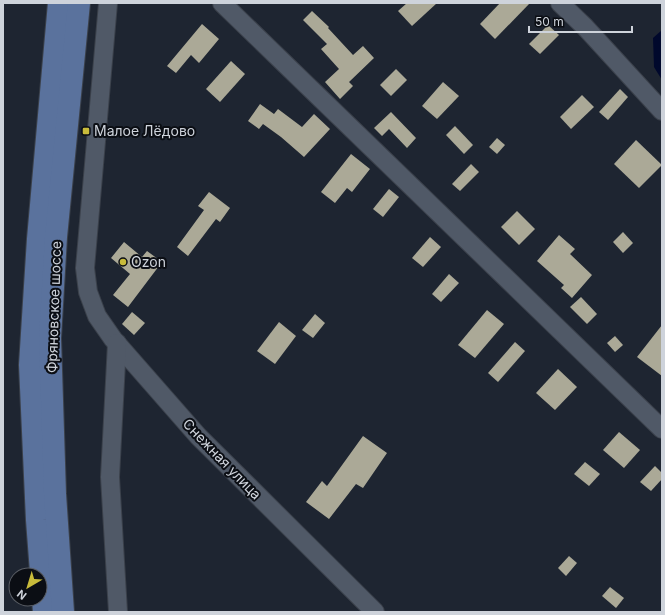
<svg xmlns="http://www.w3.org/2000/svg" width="665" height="615" font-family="Inter,sans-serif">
<rect width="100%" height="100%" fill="#1e2531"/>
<!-- water -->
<polygon fill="#00082c" points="662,30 662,80 654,67 653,38"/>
<!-- building -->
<g fill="#aba997">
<polygon points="407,3 437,3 412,26 398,11"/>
<polygon points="500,3 530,3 495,39 480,24"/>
<polygon points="312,11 329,27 328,28 353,55 363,46 374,58 349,82 353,86 340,99 325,82 339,69 321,49 327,44 303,20"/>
<polygon points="202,24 219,39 199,63 191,55 176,73 167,66"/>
<polygon points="548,25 559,35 540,54 529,44"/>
<polygon points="231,61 245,74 220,102 206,89"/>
<polygon points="396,69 407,80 391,96 380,85"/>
<polygon points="443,82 459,96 437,119 422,106"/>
<polygon points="620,89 628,97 608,120 599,112"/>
<polygon points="582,95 594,107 571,129 560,117"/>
<polygon points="260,104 274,114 278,109 302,127 314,114 330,129 304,157 281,137 263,124 259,129 248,121"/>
<polygon points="391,112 416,138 407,148 389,129 382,136 374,128"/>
<polygon points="455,126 473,145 464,154 446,135"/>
<polygon points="497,138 505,145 497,154 489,147"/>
<polygon points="636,140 662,165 639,188 614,164"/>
<polygon points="351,154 370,169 352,192 347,188 335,203 321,192"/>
<polygon points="471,164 479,172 460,191 452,184"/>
<polygon points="389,189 399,197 383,217 373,209"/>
<polygon points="209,192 230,208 220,222 216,219 188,256 177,247 204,210 198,206"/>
<polygon points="517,211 535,229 519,245 501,227"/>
<polygon points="623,232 633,243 623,253 613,242"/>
<polygon points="559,235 575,249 570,254 592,275 572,298 561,288 564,285 537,261"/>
<polygon points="430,237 441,247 423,267 412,258"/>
<polygon points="124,242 142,257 147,251 162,262 128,307 113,295 130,274 111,258"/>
<polygon points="449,274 459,283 441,302 432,294"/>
<polygon points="581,297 597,314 587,324 570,307"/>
<polygon points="487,310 504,324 475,358 458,345"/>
<polygon points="132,312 145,323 134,335 122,324"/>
<polygon points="315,314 325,323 313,338 302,330"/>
<polygon points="279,322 296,336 275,364 257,351"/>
<polygon points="662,325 662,376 637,357"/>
<polygon points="615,336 623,345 615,352 607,343"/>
<polygon points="515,342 525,351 498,382 488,373"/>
<polygon points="558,369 577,387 555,410 536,393"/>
<polygon points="619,432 640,450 624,468 603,450"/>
<polygon points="363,436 387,453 363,488 356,484 329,519 306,502 322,481 327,486"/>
<polygon points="585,462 600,474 589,486 574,474"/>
<polygon points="655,466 662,473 662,479 651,491 640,482"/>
<polygon points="569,556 577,563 566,576 558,568"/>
<polygon points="610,587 624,598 616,608 602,596"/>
</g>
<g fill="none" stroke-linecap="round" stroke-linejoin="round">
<!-- minor casing -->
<g stroke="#3b414b" stroke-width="20">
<g id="minor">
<polyline points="108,3 85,268 88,292 97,316 113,339 198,436 375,612"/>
<polyline points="222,3 662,429"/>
<polyline points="560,3 585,27 662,111"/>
<polyline points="117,343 110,477 118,612"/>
</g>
</g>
<!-- major casing -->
<g stroke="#3b414b" stroke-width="24">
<g id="major">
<polyline points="44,612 37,520 30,365 38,239 59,3"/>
<polyline points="63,612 55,494 50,338 56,237 79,3"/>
</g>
</g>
<!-- minor -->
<use href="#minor" stroke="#505967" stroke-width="18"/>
<!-- major -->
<use href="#major" stroke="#5a729d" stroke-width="22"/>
</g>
<!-- markers -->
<g fill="#c8bb3b" stroke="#0b0e14" stroke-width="1.5">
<rect x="82" y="127" width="8" height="8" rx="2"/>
<circle cx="123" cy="262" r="4"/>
</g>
<g text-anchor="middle" stroke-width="4" stroke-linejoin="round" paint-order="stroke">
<!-- poi labels -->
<g font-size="14" fill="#ced3db" stroke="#0b0e14" text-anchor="start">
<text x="94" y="136">Малое Лёдово</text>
<text x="131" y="267">Ozon</text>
</g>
<!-- street labels -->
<g font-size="14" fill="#ced3db" stroke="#0b0e14">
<text transform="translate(54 307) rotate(-88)" y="5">Фряновское шоссе</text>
<text transform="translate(222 459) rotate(46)" y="5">Снежная улица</text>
</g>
</g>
<!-- border -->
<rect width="665" height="615" fill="none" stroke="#ced3db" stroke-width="8"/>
<!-- north arrow -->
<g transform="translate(28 587) rotate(218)"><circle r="19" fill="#0b0e14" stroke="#595d64"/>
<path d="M0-3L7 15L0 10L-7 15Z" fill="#c8bb3b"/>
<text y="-6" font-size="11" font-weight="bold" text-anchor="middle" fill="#ced3db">N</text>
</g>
<!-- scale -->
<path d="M529 26v6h103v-6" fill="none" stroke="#ced3db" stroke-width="2"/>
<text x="535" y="26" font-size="12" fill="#ced3db" stroke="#0b0e14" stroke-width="3" paint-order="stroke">50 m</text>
</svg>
